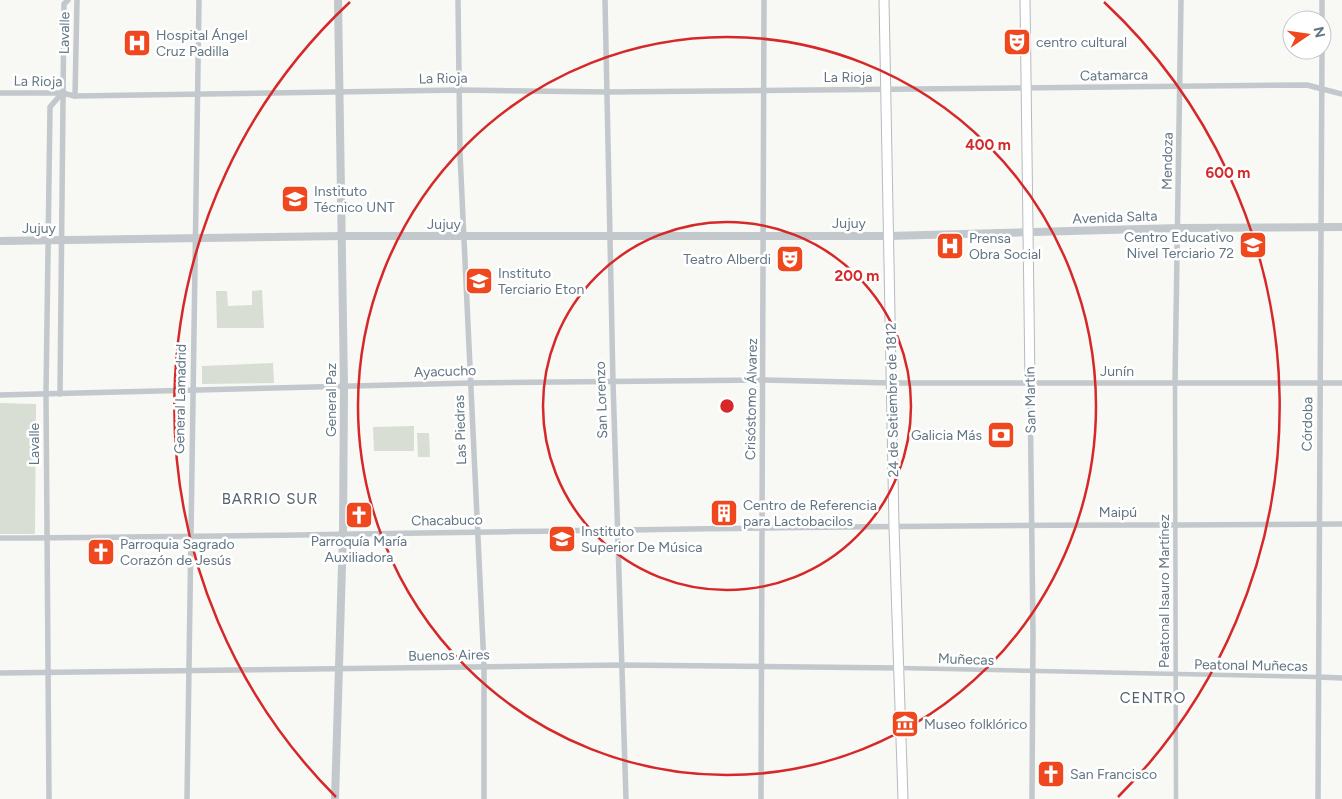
<svg xmlns="http://www.w3.org/2000/svg" width="1342" height="799" font-family="Figtree,sans-serif">
<rect width="100%" height="100%" fill="#f8f8f5"/>
<!-- green -->
<g fill="#d8ded4">
<polygon points="262,290 264,328 217,328 216,291 227,291 228,306 252,305 252,291"/>
<polygon points="273,363 274,383 202,384 202,366"/>
<polygon points="0,403 36,404 35,534 0,534"/>
<polygon points="414,426 414,451 374,451 373,427"/>
<polygon points="417,433 429,433 430,457 418,457"/>
</g>
<g fill="none" stroke-linecap="round" stroke-linejoin="round">
<!-- secondary casing -->
<g stroke="#b5bbc0" stroke-width="11">
<polyline id="secondary" points="1025,0 1030,383"/>
</g>
<!-- primary casing -->
<g stroke="#b6bbbf" stroke-width="11">
<polyline id="primary" points="884,0 894,526 903,799"/>
</g>
<!-- pedestrian -->
<g stroke="#c2c8cb" stroke-width="4.5">
<polyline points="1175,383 1176,799"/>
<polyline points="899,668 1318,677"/>
</g>
<!-- minor -->
<g stroke="#c2c8cb" stroke-width="5.5">
<polyline points="458,0 460,154 484,666 484,799"/>
<polyline points="605,0 613,382 626,799"/>
<polyline points="1322,20 1322,0"/>
<polyline points="0,93 62,93 75,96 460,90 607,92 1307,85 1342,94"/>
<polyline points="75,96 77,0"/>
<polyline points="1030,383 1033,634 1032,799"/>
<polyline points="1175,383 1181,0"/>
<polyline points="60,394 64,4 68,0"/>
<polyline points="0,395 471,383 764,380 892,383 1342,383"/>
<path d="M0,538C393,536 787,524 1180,525C1234,525 1288,524 1342,524"/>
<polyline points="0,673 622,665 899,668"/>
<polyline points="1318,677 1342,678"/>
<polyline points="49,799 46,394 50,107 62,93"/>
<polyline points="187,799 199,0"/>
<polyline points="761,799 764,0"/>
<polyline points="1318,799 1322,50"/>
</g>
<!-- tertiary -->
<g stroke="#c2c8cb" stroke-width="8">
<polyline points="0,241 343,236 889,236 1179,228 1342,227"/>
<polyline points="335,799 343,534 344,387 338,0"/>
</g>
<!-- secondary -->
<use href="#secondary" stroke="#fff" stroke-width="9"/>
<!-- primary -->
<use href="#primary" stroke="#fff" stroke-width="9"/>
</g>
<!-- distance rings -->
<g fill="none" stroke="#d62828" stroke-width="2.5">
<circle cx="727" cy="406" r="184"/>
<circle cx="727" cy="406" r="369"/>
<path d="M336 797A553 553 0 0 1 350 2M1104 2A553 553 0 0 1 1118 797"/>
</g>
<!-- icons -->
<defs>
<g id="theatre-square" transform="scale(1.4375)"><rect x="-9" y="-9" width="18" height="18" rx="4" fill="#ef471e" stroke="#fff"/><path d="M-5-5.5Q0-4 5-5.5V0Q5 5 0 6Q-5 5-5 0ZM-3.3-2.5H-1v1.5H-3.3ZM1-2.5H3.3v1.5H1ZM-2.8 1Q0 5.5 2.8 1Z" fill="#fff"/></g>
<g id="hospital-square" transform="scale(1.4375)"><rect x="-9" y="-9" width="18" height="18" rx="4" fill="#ef471e" stroke="#fff"/><path d="M-5-5h3v3.5h4V-5h3V5h-3V1.5h-4V5h-3Z" fill="#fff"/></g>
<g id="university-square" transform="scale(1.4375)"><rect x="-9" y="-9" width="18" height="18" rx="4" fill="#ef471e" stroke="#fff"/><path d="M0-5L7-2L0 1L-7-2ZM-4 1L0 2.5L4 1V4Q0 6-4 4Z" fill="#fff"/></g>
<g id="bank-square" transform="scale(1.4375)"><rect x="-9" y="-9" width="18" height="18" rx="4" fill="#ef471e" stroke="#fff"/><path d="M-6-4H6V4H-6ZM0-2.3a2.3 2.3 0 1 0 0 4.6a2.3 2.3 0 1 0 0-4.6Z" fill="#fff"/></g>
<g id="building-square" transform="scale(1.4375)"><rect x="-9" y="-9" width="18" height="18" rx="4" fill="#ef471e" stroke="#fff"/><path d="M-4-6H4V6H1V3H-1V6H-4ZM-2.5-4.3h1.7v1.8h-1.7ZM.8-4.3h1.7v1.8H.8ZM-2.5-1h1.7V.8h-1.7ZM.8-1h1.7V.8H.8Z" fill="#fff"/></g>
<g id="church-square" transform="scale(1.4375)"><rect x="-9" y="-9" width="18" height="18" rx="4" fill="#ef471e" stroke="#fff"/><path d="M-1.2-6h2.4v3.5h3.3v2.4h-3.3V6h-2.4V-.1h-3.3v-2.4h3.3Z" fill="#fff"/></g>
<g id="museum-square" transform="scale(1.4375)"><rect x="-9" y="-9" width="18" height="18" rx="4" fill="#ef471e" stroke="#fff"/><path d="M0-6L6-3V-2H-6V-3ZM-5-1h2V3h-2ZM-1-1h2V3h-2ZM3-1h2V3H3ZM-6 4H6V6H-6Z" fill="#fff"/></g>
</defs>
<g fill-rule="evenodd">
<use href="#theatre-square" x="1017" y="42"/>
<use href="#hospital-square" x="137" y="43"/>
<use href="#university-square" x="295" y="199"/>
<use href="#university-square" x="1253" y="245"/>
<use href="#hospital-square" x="950" y="246"/>
<use href="#theatre-square" x="790" y="259"/>
<use href="#university-square" x="479" y="281"/>
<use href="#bank-square" x="1001" y="435"/>
<use href="#building-square" x="724" y="513"/>
<use href="#church-square" x="359" y="515"/>
<use href="#university-square" x="562" y="539"/>
<use href="#church-square" x="101" y="552"/>
<use href="#museum-square" x="905" y="724"/>
<use href="#church-square" x="1051" y="774"/>
</g>
<g text-anchor="middle" stroke-width="5" stroke-linejoin="round" paint-order="stroke">
<!-- street labels -->
<g font-size="14" fill="#617582" stroke="#fff">
<text transform="translate(64 33) rotate(-89)" y="5">Lavalle</text>
<text transform="translate(1114 75) rotate(-1)" y="5">Catamarca</text>
<text x="848" y="82">La Rioja</text>
<text transform="translate(443 78) rotate(-1)" y="5">La Rioja</text>
<text transform="translate(38 81) rotate(1)" y="5">La Rioja</text>
<text transform="translate(1167 161) rotate(-89)" y="5">Mendoza</text>
<text transform="translate(1115 217) rotate(-2)" y="5">Avenida Salta</text>
<text x="849" y="228">Jujuy</text>
<text x="444" y="229">Jujuy</text>
<text x="39" y="233">Jujuy</text>
<text transform="translate(445 371) rotate(-2)" y="5">Ayacucho</text>
<text x="1117" y="376">Junín</text>
<text transform="translate(180 399) rotate(-89)" y="5">General Lamadrid</text>
<text transform="translate(751 399) rotate(-89)" y="5">Crisóstomo Álvarez</text>
<text transform="translate(331 400) rotate(-90)" y="5">General Paz</text>
<text transform="translate(601 400) rotate(-92)" y="5">San Lorenzo</text>
<text transform="translate(892 400) rotate(-91)" y="5">24 de Setiembre de 1812</text>
<text transform="translate(1030 400) rotate(-91)" y="5">San Martín</text>
<text transform="translate(1307 424) rotate(-89)" y="5">Córdoba</text>
<text transform="translate(460 430) rotate(-92)" y="5">Las Piedras</text>
<text transform="translate(34 444) rotate(-90)" y="5">Lavalle</text>
<text x="1118" y="517">Maipú</text>
<text transform="translate(447 520) rotate(-1)" y="5">Chacabuco</text>
<text transform="translate(1164 591) rotate(-90)" y="5">Peatonal Isauro Martínez</text>
<text transform="translate(449 655) rotate(-1)" y="5">Buenos Aires</text>
<text transform="translate(966 659) rotate(2)" y="5">Muñecas</text>
<text transform="translate(1251 665) rotate(1)" y="5">Peatonal Muñecas</text>
</g>
<!-- poi labels -->
<g font-size="14" fill="#617582" stroke="#fff" text-anchor="start">
<text x="156" y="40">Hospital Ángel<tspan x="156" dy="16">Cruz Padilla</tspan></text>
<text x="1036" y="47">centro cultural</text>
<text x="314" y="196">Instituto<tspan x="314" dy="16">Técnico UNT</tspan></text>
<text x="1234" y="242" text-anchor="end">Centro Educativo<tspan x="1234" dy="16">Nivel Terciario 72</tspan></text>
<text x="969" y="243">Prensa<tspan x="969" dy="16">Obra Social</tspan></text>
<text x="771" y="264" text-anchor="end">Teatro Alberdi</text>
<text x="498" y="278">Instituto<tspan x="498" dy="16">Terciario Eton</tspan></text>
<text x="982" y="440" text-anchor="end">Galicia Más</text>
<text x="743" y="510">Centro de Referencia<tspan x="743" dy="16">para Lactobacilos</tspan></text>
<text x="581" y="536">Instituto<tspan x="581" dy="16">Superior De Música</tspan></text>
<text x="359" y="546" text-anchor="middle">Parroquía María<tspan x="359" dy="16">Auxiliadora</tspan></text>
<text x="120" y="549">Parroquia Sagrado<tspan x="120" dy="16">Corazón de Jesús</tspan></text>
<text x="924" y="729">Museo folklórico</text>
<text x="1070" y="779">San Francisco</text>
</g>
<!-- neighbourhood labels -->
<g font-size="15" letter-spacing="1" fill="#53626d" stroke="#fff">
<text x="270" y="504">BARRIO SUR</text>
<text x="1153" y="703">CENTRO</text>
</g>
</g>
<circle cx="727" cy="406" r="8" fill="#d62828" stroke="#fff" stroke-width="2.5"/>
<g font-size="15" text-anchor="middle" font-weight="bold" fill="#d62828" stroke="#fff" stroke-width="5" stroke-linejoin="round" paint-order="stroke">
<text x="988" y="150">400 m</text>
<text x="1228" y="178">600 m</text>
<text x="857" y="281">200 m</text>
</g>
<!-- north arrow -->
<g transform="translate(1307 35) rotate(77)"><circle r="24" fill="#ffffff" stroke="#c0c8cd"/>
<path d="M0-4L9 19L0 12L-9 19Z" fill="#ef471e"/>
<text y="-8" font-size="14" font-weight="bold" text-anchor="middle" fill="#617582">N</text>
</g>
</svg>
